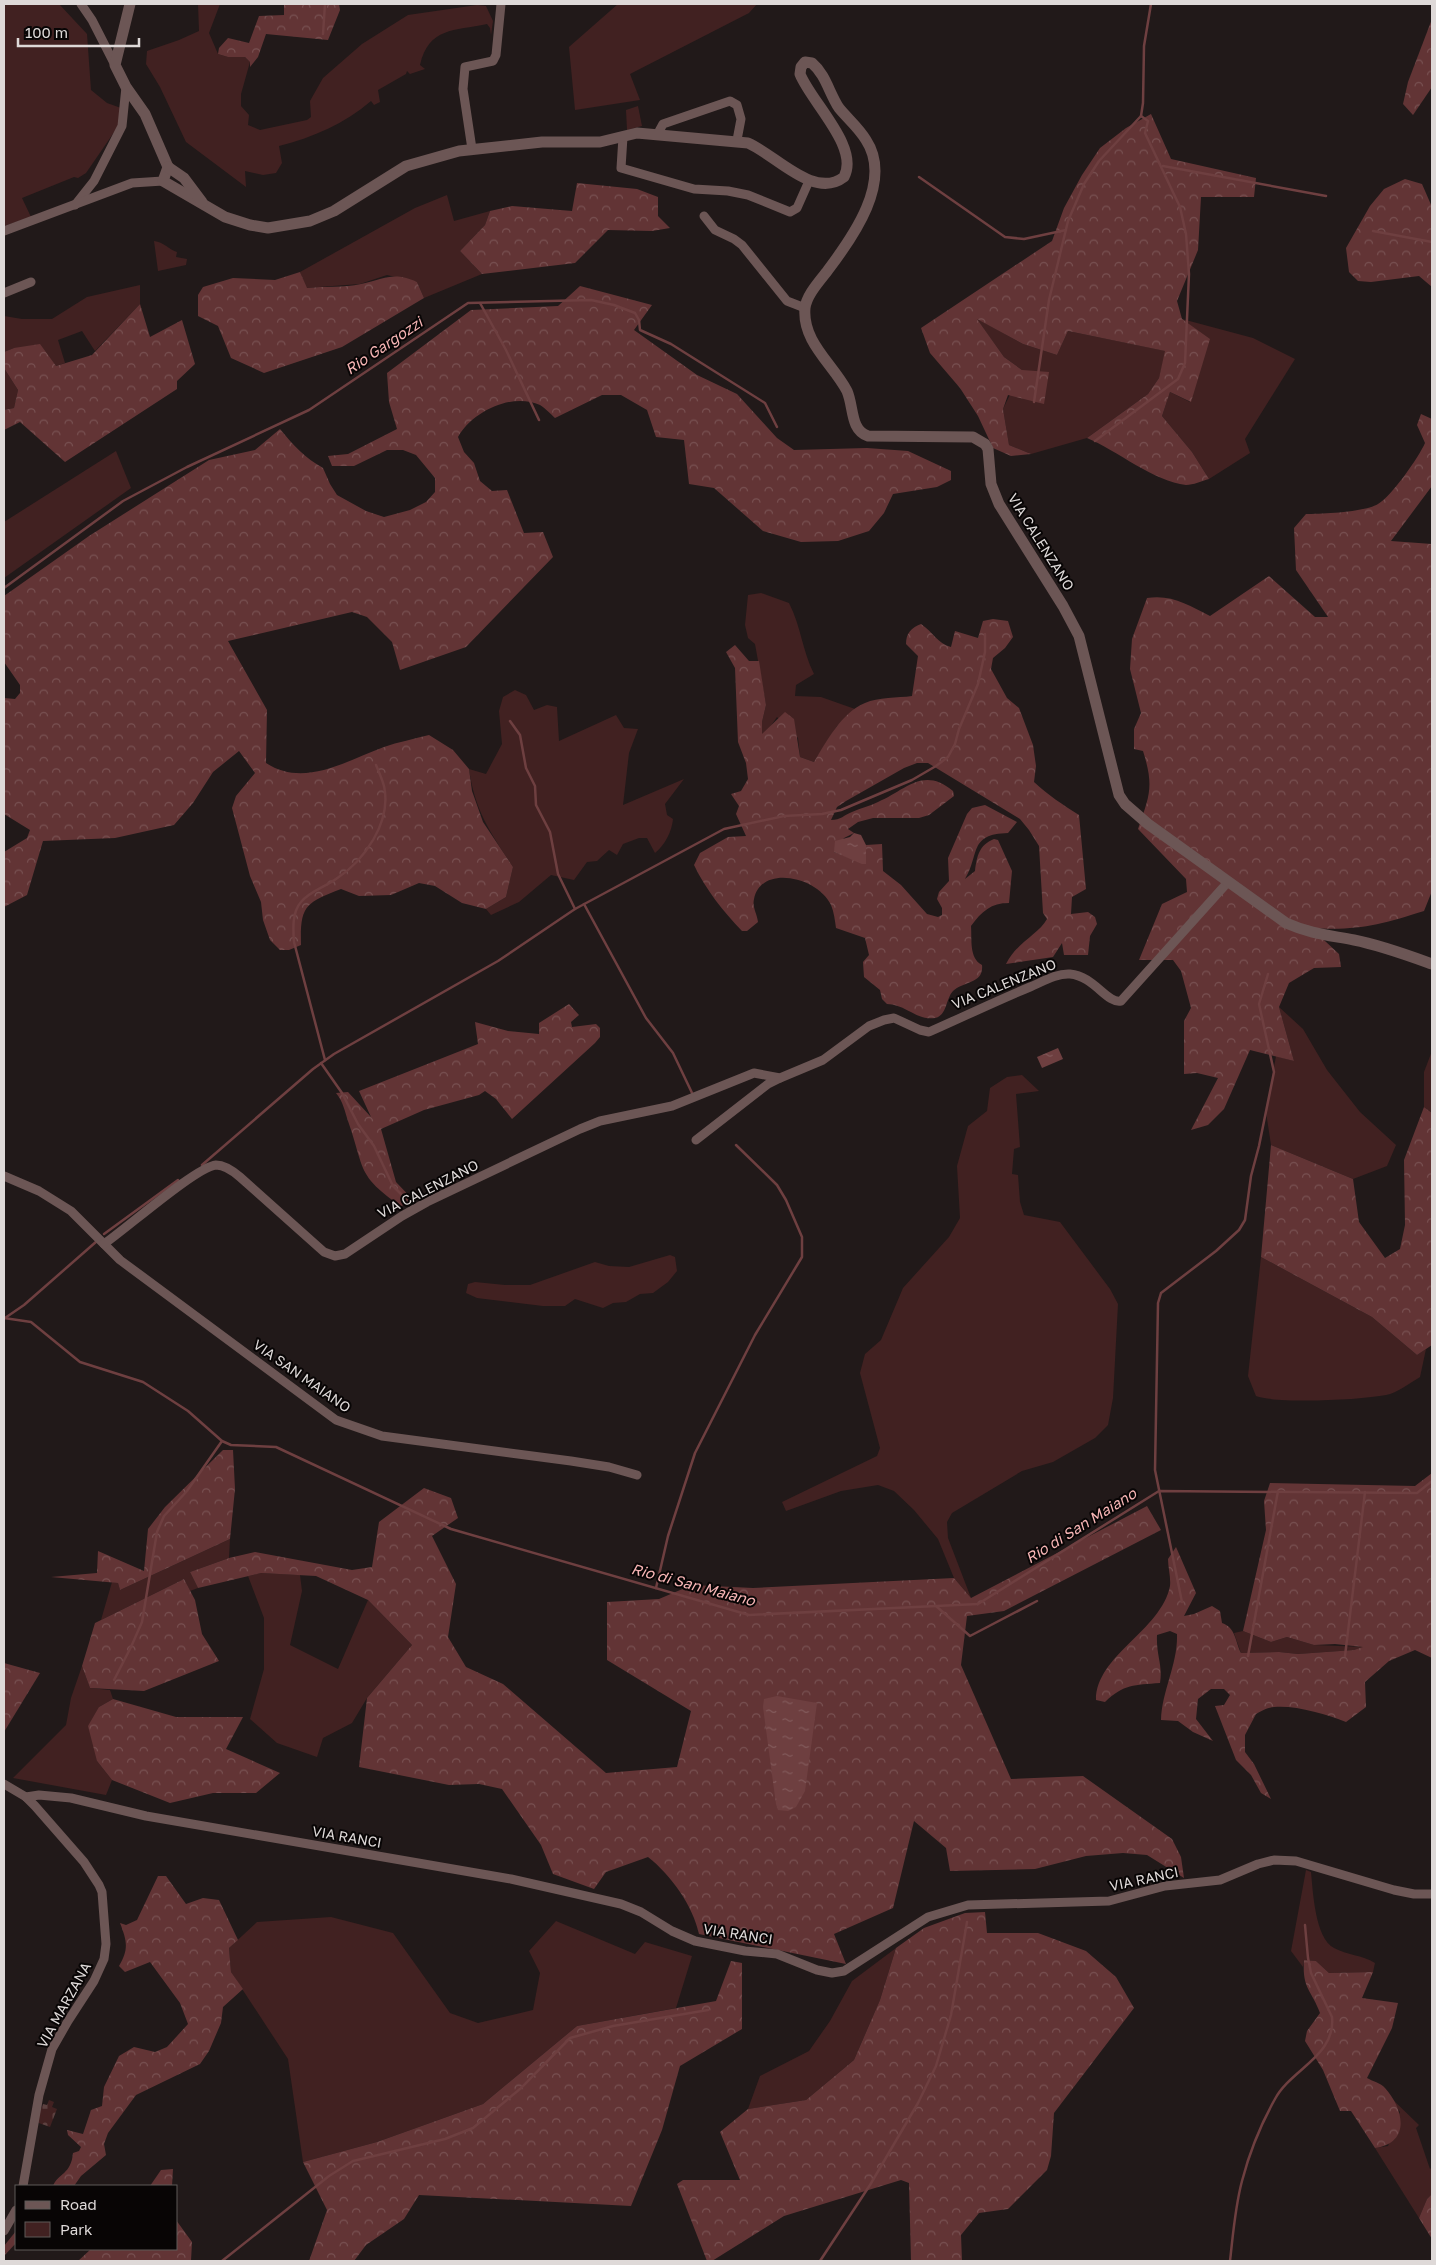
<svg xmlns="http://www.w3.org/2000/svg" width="1436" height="2265" font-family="'Golos Text',sans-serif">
<defs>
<pattern id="forest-crowns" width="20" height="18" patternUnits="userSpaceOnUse" patternTransform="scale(1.25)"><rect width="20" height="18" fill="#623435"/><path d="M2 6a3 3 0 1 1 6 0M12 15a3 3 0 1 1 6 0" fill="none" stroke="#785152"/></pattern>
<pattern id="cemetery-stones" width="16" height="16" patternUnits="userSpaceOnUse" patternTransform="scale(1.25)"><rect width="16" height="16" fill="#412121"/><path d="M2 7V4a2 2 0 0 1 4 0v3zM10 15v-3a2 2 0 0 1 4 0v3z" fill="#5c4140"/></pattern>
<pattern id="water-ripples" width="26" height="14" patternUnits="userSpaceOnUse" patternTransform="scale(1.25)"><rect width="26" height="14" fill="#6e3f40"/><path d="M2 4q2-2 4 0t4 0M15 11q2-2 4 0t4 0" fill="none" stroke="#825a5b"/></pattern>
</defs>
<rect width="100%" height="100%" fill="#211919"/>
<!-- green -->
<g fill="#412121">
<polygon points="4,4 59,4 87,34 91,90 107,103 121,108 119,125 86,173 78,178 74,177 22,198 31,217 4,226"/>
<path d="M198,4H220L209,33L218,54L228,57H245L250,62L241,94V106L249,115L248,125L260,130L307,120L311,117L310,101L323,78L362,44L408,15L477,5L486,6L493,21L491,35L490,28L487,24C454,31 429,27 420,65L425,69L410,74L407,71L406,74L378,90L380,102L374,105L371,101C344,124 314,137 279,146L282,163L276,173L263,175L245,171L246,187L186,142L160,87L146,64L147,51L179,40L199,31Z"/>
<polygon points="618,4 757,4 749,13 630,74 640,100 575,110 569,47"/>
<polygon points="638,106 642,126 627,130 626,110"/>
<polygon points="447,195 454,221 490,211 485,225 460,251 482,274 424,298 417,282 387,275 360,284 306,288 300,272 415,208"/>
<path d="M154,241C164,242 168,249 177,252L176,257L187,259L186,265L158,271Z"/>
<polygon points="140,285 140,304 95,351 82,331 58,340 65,363 56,366 14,348 4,352 4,316 22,319 52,319 87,297"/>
<polygon points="976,318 1023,344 1057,355 1068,331 1166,351 1159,378 1148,394 1087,438 1031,454 1009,445 1003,409 1022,370 1004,357"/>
<polygon points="1182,319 1253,338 1295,359 1245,439 1250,453 1209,479 1192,452 1162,416 1170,392 1190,402"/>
<polygon points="4,368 18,390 14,408 4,410"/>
<polygon points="116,451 131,488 4,578 4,522"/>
<path d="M761,593L789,603C801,626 802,650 814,674L796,685L795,696L821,697L855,709L837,726L814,762L800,757L798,738L777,717L768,730L762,735V722L766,705L755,644L748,638L745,625L748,595Z"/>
<path d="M515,690L526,695L534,710L547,705L557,707L559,741L616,715L624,728L638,729L629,753L623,805L684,779L665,804L667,815L673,819C672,831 665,845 655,853L647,838H639L623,844L617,855L609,850L597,861L587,862L574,880L551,875L519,902L491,915L486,909L506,897L513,867C490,832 475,811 469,769L486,774L502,744L499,711L503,697Z"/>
<polygon points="1279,1007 1303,1029 1327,1070 1360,1112 1396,1145 1387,1166 1353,1179 1271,1145 1266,1112 1276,1056 1294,1061"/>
<polygon points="1432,1051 1432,1113 1424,1107 1424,1072"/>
<polygon points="1022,1075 1039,1091 1016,1094 1020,1147 1014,1149 1012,1174 1018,1175 1020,1202 1024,1215 1060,1222 1110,1289 1118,1304 1113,1398 1108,1425 1095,1438 1053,1462 1022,1471 952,1513 947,1522 948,1538 971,1598 954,1578 938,1539 914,1510 894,1491 878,1485 841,1491 786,1511 782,1502 877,1456 880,1448 860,1373 865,1354 881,1340 903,1288 949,1237 960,1218 957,1166 968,1126 987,1111 990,1088 1007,1077"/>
<polygon points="670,1255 675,1257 677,1271 668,1282 653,1293 640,1294 626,1302 613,1303 603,1308 575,1299 565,1306 543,1306 477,1298 466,1293 468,1284 475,1282 505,1285 530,1285 595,1262 609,1266 629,1267"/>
<path d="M1261,1257L1372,1317L1417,1355L1426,1349L1420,1377C1410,1383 1397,1393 1386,1395C1360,1400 1278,1404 1256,1396L1248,1376Z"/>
<polygon points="230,1539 229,1558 190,1572 198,1588 190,1591 184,1579 101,1620 112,1582 118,1583 120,1590"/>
<polygon points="261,1573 300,1575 302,1591 290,1645 338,1669 368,1600 412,1645 367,1698 352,1723 323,1738 317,1757 277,1743 250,1719 264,1669 264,1618 248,1576"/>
<polygon points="1243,1631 1271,1642 1287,1637 1314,1645 1365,1647 1354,1650 1298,1654 1279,1652 1241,1653 1234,1633"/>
<polygon points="82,1666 90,1688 110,1690 113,1699 99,1707 97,1761 112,1780 106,1795 13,1778 66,1725 71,1698"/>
<path d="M1306,1870L1311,1872C1313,1892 1315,1938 1334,1948C1347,1955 1362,1955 1375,1963L1373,1972L1329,1973L1316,1961L1304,1960L1303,1967L1291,1951Z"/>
<polygon points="331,1917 393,1933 450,2013 478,2023 533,2010 540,1973 529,1951 556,1921 635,1954 645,1942 692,1956 676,2008 577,2026 483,2104 377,2142 303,2162 288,2059 231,1972 229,1948 257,1922"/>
<polygon points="896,1948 880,2000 854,2060 806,2100 748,2109 760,2076 809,2051 830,2021 852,1981"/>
<polygon points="1391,2098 1419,2125 1416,2128 1430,2169 1432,2167 1432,2194 1427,2199 1419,2218 1375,2148 1388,2146 1400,2112"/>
</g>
<!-- forest -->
<g fill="url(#forest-crowns)">
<polygon points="284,4 339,4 340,10 328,40 266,34 258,57 250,67 250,62 245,57 228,57 218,54 219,48 228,38 249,43 259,16 284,15"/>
<polygon points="1432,19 1432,87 1413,115 1403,104 1408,82"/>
<path d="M1151,114L1171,159L1256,178L1254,197H1201L1198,250L1177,301L1182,319L1210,339L1191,402L1170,392L1162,416L1192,452L1209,479C1202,481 1193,485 1186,485C1155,482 1116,450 1087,438L1148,394L1159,378L1165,351L1068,331L1057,355L1023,344L977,319L1004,357L1022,370L1049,372L1044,404L1008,395L1003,409L1009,445L1031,454L1011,456L993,448L978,416L960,388L930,353L921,328L1052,241L1064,208L1082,175L1100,148L1126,128Z"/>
<polygon points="1405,179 1422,184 1432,207 1432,287 1419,276 1371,282 1358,281 1349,272 1346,248 1370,206 1384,189"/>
<polygon points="577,183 637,189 658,197 658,216 670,228 652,231 608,230 575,263 482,274 460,251 485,225 490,211 512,206 572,211"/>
<path d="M300,272L307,288C324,286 344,288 361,284C385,279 393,271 417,282L424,298L342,347L264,373L231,358L218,326L198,316V295L203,287L233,278L275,280Z"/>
<path d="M580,286L652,305L634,330L697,375L737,394L777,438L794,450L867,448L908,451L951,471V480L937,487L893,494L884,513L869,531L838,541L801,542L763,531L714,488L689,484L684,440L656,437L647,410L621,395H602L555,418C551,414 545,408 540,405C512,392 472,412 458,437L464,452L474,463L480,481L492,491L507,490L524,533L543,532L553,557L466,647L400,670L392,642L367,617L352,612L228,641L267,710L266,763C304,788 346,761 384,747C398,742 414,739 429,735L453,750L469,769L472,791L483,822L513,867L506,897L486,909L462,903L435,886L419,883L391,895L359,896L341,889C305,903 300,906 301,945L289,950H280L270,940L263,920L261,902L250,876L232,808L236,796L255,773L239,751L213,772L193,803L174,825L115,838L43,841L27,895L4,907V852L27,838L30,830L4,814V698L15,699L20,693V685L4,662V596L89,536L209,460L255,450L280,429C293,445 305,458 323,468L330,484L337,495L366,511L384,517L410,510L426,502L435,492V478L416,455L403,450H387L354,466H332L328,456L348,454L397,429L389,402L387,373L471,310L558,306Z"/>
<polygon points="140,304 150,337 182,320 195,364 177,381 177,389 65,462 20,422 4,430 4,410 14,408 18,390 4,368 4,352 14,348 40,344 56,366 92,355"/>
<path d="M1421,414L1432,419V486L1391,541L1432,544V891L1424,911C1380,925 1357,931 1311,928L1339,954L1341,967L1314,968L1289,983L1279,1007L1294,1061L1250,1050L1224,1109L1208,1125L1191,1130L1218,1078L1197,1073L1184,1074V1021L1191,1008L1181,971L1173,960H1139L1162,904L1187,892L1186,879L1138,829C1150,795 1154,786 1143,751L1134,749V729L1141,713L1130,669L1132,639L1147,598C1171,594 1189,605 1210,616L1269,576L1315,617H1328L1296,570L1294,528L1306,514C1323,514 1365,512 1378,504C1391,497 1419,457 1425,443L1417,425Z"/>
<path d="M993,619L1008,621L1013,637L1005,648L993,658L991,669L1007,698L1019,708L1033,745L1036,766L1034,782C1048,795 1063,805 1079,815L1086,889L1072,897L1071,914L1088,912L1095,917L1097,924L1090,936L1088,955H1064L1062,943L1053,957L1006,964C1017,942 1038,935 1047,919L1043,913L1039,846L1029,830L1020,819L928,763H917L904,768L846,801L837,807L831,820C841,820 844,815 852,812C861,808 870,806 878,802C906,790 923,766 953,791L954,796L929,815L919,818H873L858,822L848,829L854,833L844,838L834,852L866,864V845L882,844L883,871L901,885L927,914L938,917L942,915V908L937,899L939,892L949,881L948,858L967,814L972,808L985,805L1017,822L1008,833C968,834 980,855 965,879L975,871C977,856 979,845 994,839L998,840L1012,871L1009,903C991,903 982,911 971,926C972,940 969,958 982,965C984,984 963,981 953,991C946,998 947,1016 935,1018C917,1021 905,1004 887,1004L882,999L880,990L864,977L863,962L869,955L865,938L836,928C835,921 834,912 831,905C818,877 761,864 754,899C752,907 757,914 758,922L747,931H742C723,911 706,890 694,865L700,853L728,837L746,836L736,814L739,806L731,794L741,791L748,779L746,763L738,742L735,668L726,652L735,645L749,661H759L766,705L762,722V734L785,712L794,719L800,757L814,762C827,741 841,713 865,703C878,697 898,698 912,696L918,656L906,644C906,633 911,628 921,624C933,632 938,644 951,647L955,631L978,638L983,621Z"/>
<path d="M569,1004L579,1015L571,1022L572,1027L596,1024L600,1028V1037L595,1043L512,1119L496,1099L485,1091L479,1095L424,1110L381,1129L396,1182L415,1202L401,1206C356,1175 365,1169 348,1121C345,1112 343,1101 336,1093L348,1092L371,1117L359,1091L478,1044L475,1022L508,1031L539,1034V1023Z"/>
<polygon points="1424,1107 1432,1113 1432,1345 1417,1355 1372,1317 1261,1257 1271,1145 1353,1179 1359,1222 1385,1258 1400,1249 1405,1225 1404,1160"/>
<polygon points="223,1450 233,1450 235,1489 230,1539 120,1590 118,1583 51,1577 97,1573 98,1551 144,1571 148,1529 165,1507"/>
<path d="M1432,1473V1658L1415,1650L1389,1661L1365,1682L1366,1707L1346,1722C1326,1714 1295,1705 1274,1707C1268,1707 1261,1711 1256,1714L1245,1735V1752L1254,1764L1271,1799L1261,1793L1251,1775L1236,1760L1215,1706L1224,1705L1230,1695L1224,1689H1211L1198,1699L1196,1719L1213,1741L1193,1732L1178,1721L1161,1720C1162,1690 1178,1664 1177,1634L1170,1631L1157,1635C1156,1655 1163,1665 1160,1683C1134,1685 1124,1684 1105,1702L1096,1700C1096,1655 1161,1631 1170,1586C1171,1578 1168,1567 1168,1559L1176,1547L1196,1593L1184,1616L1194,1614L1212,1606L1220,1611L1222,1623C1236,1628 1235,1641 1241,1653L1279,1652L1298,1654L1354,1650L1363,1647L1335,1644L1314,1645L1287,1637L1271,1642L1243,1631L1266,1530L1264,1501L1270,1483L1415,1486Z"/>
<path d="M424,1488L451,1498L458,1518L432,1536L456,1584L448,1637L466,1667L503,1684L606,1773L677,1767L691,1711L607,1660V1602L659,1599L692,1585L753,1588L954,1578L971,1598L1147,1506L1161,1530L1004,1611L967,1616L961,1665L1011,1779L1083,1776L1172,1839L1181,1857L1184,1878L1147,1855L1123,1853L1086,1856L1035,1869L950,1871L946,1848L914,1821L893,1908L834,1934L846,1964L699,1934C693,1906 671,1875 648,1857L606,1872L594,1889L553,1874L541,1845L502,1789L479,1784L449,1785L359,1767L367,1698L412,1645L368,1600L316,1576L261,1573L198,1588L190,1572L229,1558L255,1552L352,1570L372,1567L379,1522Z"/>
<polygon points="184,1579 195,1600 202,1634 219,1661 144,1691 90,1688 82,1666 95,1623"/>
<polygon points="4,1663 40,1673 4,1732"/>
<polygon points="113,1699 176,1717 243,1717 226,1749 280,1773 256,1793 213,1793 170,1803 112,1780 97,1761 88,1726 99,1707"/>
<path d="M158,1876H166L186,1904L203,1898L219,1900L238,1940L229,1948L231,1972L243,1989L223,2007L221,2023L209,2051L200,2064L136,2095L108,2133L104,2144L106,2155L81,2176L74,2186H53C58,2173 71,2175 73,2153L79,2151L81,2147L68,2135L67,2130L83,2134L91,2110L102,2106L104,2087L119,2056L134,2047L155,2052L167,2047L188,2024L180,2003L150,1962L125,1972L119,1966C129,1949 127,1941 120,1923L126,1925L137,1920Z"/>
<polygon points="985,1912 987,1933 1038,1933 1086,1951 1116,1977 1134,2008 1054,2113 1051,2156 1047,2170 1008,2209 979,2213 961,2235 962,2261 911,2261 909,2183 901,2180 784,2216 712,2261 707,2261 677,2184 683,2180 740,2180 720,2132 748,2109 806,2100 854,2060 880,2000 896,1948 924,1928 965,1913"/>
<path d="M1304,1960L1316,1961L1329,1973L1373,1972L1362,1998L1398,2003L1392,2028L1367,2078C1372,2081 1381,2083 1385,2088C1404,2109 1411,2143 1375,2148L1351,2111H1340L1323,2070L1305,2041L1307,2031L1320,2013C1311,1989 1302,1989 1304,1960Z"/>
<polygon points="731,1961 742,1963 742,2029 680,2066 662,2130 631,2206 419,2195 404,2219 366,2245 354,2261 309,2261 327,2210 303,2162 377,2142 483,2104 577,2026 716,2001"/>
<polygon points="173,2169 172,2186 150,2186 161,2170"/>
<polygon points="1432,2194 1432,2239 1419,2218 1427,2199"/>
<polygon points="176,2220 192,2242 191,2261 78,2261 91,2249 176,2249"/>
<polygon points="16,2231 16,2243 4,2256 4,2246"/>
</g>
<!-- cemetery -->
<polygon fill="url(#cemetery-stones)" points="49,2100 54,2102 52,2107 57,2109 50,2127 36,2122 43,2104 47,2105"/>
<!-- water -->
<g fill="url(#water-ripples)">
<polygon points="854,833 861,835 866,845 866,864 862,864 834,852 835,841 850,837"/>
<polygon points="1058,1048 1063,1059 1042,1068 1037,1057"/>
<polygon points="777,1696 817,1703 805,1791 796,1807 788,1811 778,1810 776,1804 763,1707 764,1699"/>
</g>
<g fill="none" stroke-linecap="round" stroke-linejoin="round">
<!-- stream -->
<g stroke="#6e3f40" stroke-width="2.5">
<polyline points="323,34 325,4"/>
<polyline points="1163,166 1326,196"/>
<polyline points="919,177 1005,237 1024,239 1066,230"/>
<polyline points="1373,231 1432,242"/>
<polyline points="480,303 506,350 539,420"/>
<polyline points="1034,402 1049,300 1068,221 1084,184 1099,161 1141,116"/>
<polyline points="1095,441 1178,379 1185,363 1189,274 1186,234 1180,207 1145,133 1148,121 1141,116 1143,103 1144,46 1151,4"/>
<polyline points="4,588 123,501 187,467 309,410 468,303 591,300 614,305 635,313 639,320 640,330 671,344 765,403 777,427"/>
<polyline points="510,721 520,735 526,768 535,786 536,805 550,832 558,874 575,909"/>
<polyline points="584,904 646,1018 673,1053 693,1095"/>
<path d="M325,1060L294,942C293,929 292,912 301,902C310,891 325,887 336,879C364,861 392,822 384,786C382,779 379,772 376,765"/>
<polyline points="321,1063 342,1093 358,1124 374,1146 393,1186 410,1203"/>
<polyline points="202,1165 313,1069 334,1054 498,961 575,909 724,829 784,816 822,814 841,810 912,780 936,766 948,757 955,744 959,729 978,684 985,652 985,634"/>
<polyline points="104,1234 178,1180"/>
<polyline points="4,1318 31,1322 80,1362 143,1382 188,1411 222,1441 231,1445 276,1447 451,1529 749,1615 978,1604 1159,1491 1417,1493 1432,1481"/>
<polyline points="5,1318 24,1305 97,1241"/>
<polyline points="656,1588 668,1536 695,1453 755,1335 802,1257 802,1237 786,1200 777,1185 736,1145"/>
<polyline points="1182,1602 1155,1470 1158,1303 1161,1293 1216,1251 1239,1230 1245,1220 1251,1176 1259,1146 1274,1072 1259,1004 1268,974"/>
<polyline points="936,1606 970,1636 1037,1601"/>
<polyline points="1248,1656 1278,1491"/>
<polyline points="1345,1656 1365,1492"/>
<polyline points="114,1680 131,1647 142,1622 157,1532 164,1516 187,1491 222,1441"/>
<polyline points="222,2261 329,2176 353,2161 445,2139 473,2128 520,2089 570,2038 613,2026 708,2010"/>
<polyline points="820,2261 870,2185 918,2103 936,2066 951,2015 967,1922"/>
<path d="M1230,2261C1233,2235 1235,2207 1242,2181C1249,2154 1261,2124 1275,2099C1291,2069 1336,2056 1332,2017L1311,1973L1308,1958L1305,1925"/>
</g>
<!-- minor -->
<g stroke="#6c5655" stroke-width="9">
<polyline points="81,4 92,20 115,65"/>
<polyline points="657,135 663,124 730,101 737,105 741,119 737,140"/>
<polyline points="623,137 621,168 694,189 728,191 748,195 790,212 797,208 809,181"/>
<polyline points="472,149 463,89 465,67 493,61 496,55 501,4"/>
<polyline points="75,205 94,181 122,126 126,87"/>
<polyline points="704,216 715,230 734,239 742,245 787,301 805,308"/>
<polyline points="4,231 132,183 163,181"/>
<polyline points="4,293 31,282"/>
<polyline points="696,1140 768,1084 780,1078"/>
<polyline points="4,1176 39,1191 71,1211 120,1260 336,1420 382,1436 571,1461 609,1467 637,1475"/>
<path d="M104,1244C126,1229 196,1167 216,1165C225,1165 233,1171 240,1177L324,1252L335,1256L345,1254L402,1216L427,1202L580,1129L600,1121L672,1106L754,1073L780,1078L823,1060L869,1026L884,1020L894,1018L920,1030L929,1032C963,1017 996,1001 1030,987C1042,982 1057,973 1070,974C1094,976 1107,1004 1121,1001L1228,882"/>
<polyline points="4,1784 26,1797 35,1806 84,1862 99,1885 102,1892 106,1944 104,1959 94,1981 68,2021 52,2049 39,2095 23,2186"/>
<polyline points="26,1797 39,1795 71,1798 146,1816 511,1879 621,1904 641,1912 672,1931 695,1941 745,1951 777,1954 817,1970 832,1973 844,1971 928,1917 968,1905 1109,1901 1165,1886 1220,1880 1258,1864 1274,1860 1296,1861 1394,1890 1414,1894 1432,1894"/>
<polyline points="4,2231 16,2210"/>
</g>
<!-- tertiary -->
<g stroke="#6c5655" stroke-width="11">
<polyline points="130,4 115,65 126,87 145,114 168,167"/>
<path d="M168,167L163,181L225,217L250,225L268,228L310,221L334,211L406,166L459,151L542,142H600L637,133L748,143C776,155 814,200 844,177C860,147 811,102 800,74L801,67L805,62L812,63C826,75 829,93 839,108C848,119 859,128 866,140C893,181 853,237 828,270C820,281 807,294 805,308C802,342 833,364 847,391C854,407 850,430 868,436L973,437L985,444L988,449L991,484L999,504L1063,606L1079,636L1119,795L1125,804L1148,824L1286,923C1311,934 1328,935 1354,940C1380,945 1407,955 1432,964"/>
<polyline points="168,167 184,178 202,202"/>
</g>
</g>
<g text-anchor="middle" stroke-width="4" stroke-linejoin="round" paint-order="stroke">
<!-- street labels -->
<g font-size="14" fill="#ded9d8" stroke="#080505">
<text transform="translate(1041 542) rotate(58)" y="5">VIA CALENZANO</text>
<text transform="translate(1004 984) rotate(-22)" y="5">VIA CALENZANO</text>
<text transform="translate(428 1189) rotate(-27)" y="5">VIA CALENZANO</text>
<text transform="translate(302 1376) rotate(35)" y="5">VIA SAN MAIANO</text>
<text transform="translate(347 1837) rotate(10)" y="5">VIA RANCI</text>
<text transform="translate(1144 1879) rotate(-12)" y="5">VIA RANCI</text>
<text transform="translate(738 1934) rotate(9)" y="5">VIA RANCI</text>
<text transform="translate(64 2005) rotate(-61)" y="5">VIA MARZANA</text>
</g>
<!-- water labels -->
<g font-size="15" font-style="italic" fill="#f7b5b5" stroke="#080505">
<text transform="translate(384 346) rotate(-34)" y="5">Rio Gargozzi</text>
<text transform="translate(1081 1526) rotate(-32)" y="5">Rio di San Maiano</text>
<text transform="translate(693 1585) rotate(15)" y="5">Rio di San Maiano</text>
</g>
</g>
<!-- border -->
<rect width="1436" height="2265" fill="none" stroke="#ded9d8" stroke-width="10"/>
<!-- legend -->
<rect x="15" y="2185" width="162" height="65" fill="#080505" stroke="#5e5a59"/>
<rect x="25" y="2201" width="25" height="8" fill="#6c5655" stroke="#5e5a59"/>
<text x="60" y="2210" font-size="15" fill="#ded9d8">Road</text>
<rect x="25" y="2222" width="25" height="15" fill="#412121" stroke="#5e5a59"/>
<text x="60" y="2235" font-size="15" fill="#ded9d8">Park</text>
<!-- scale -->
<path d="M18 38v8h121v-8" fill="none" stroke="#ded9d8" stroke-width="2.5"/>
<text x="25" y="38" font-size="15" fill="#ded9d8" stroke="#080505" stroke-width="4" paint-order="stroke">100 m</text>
</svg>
